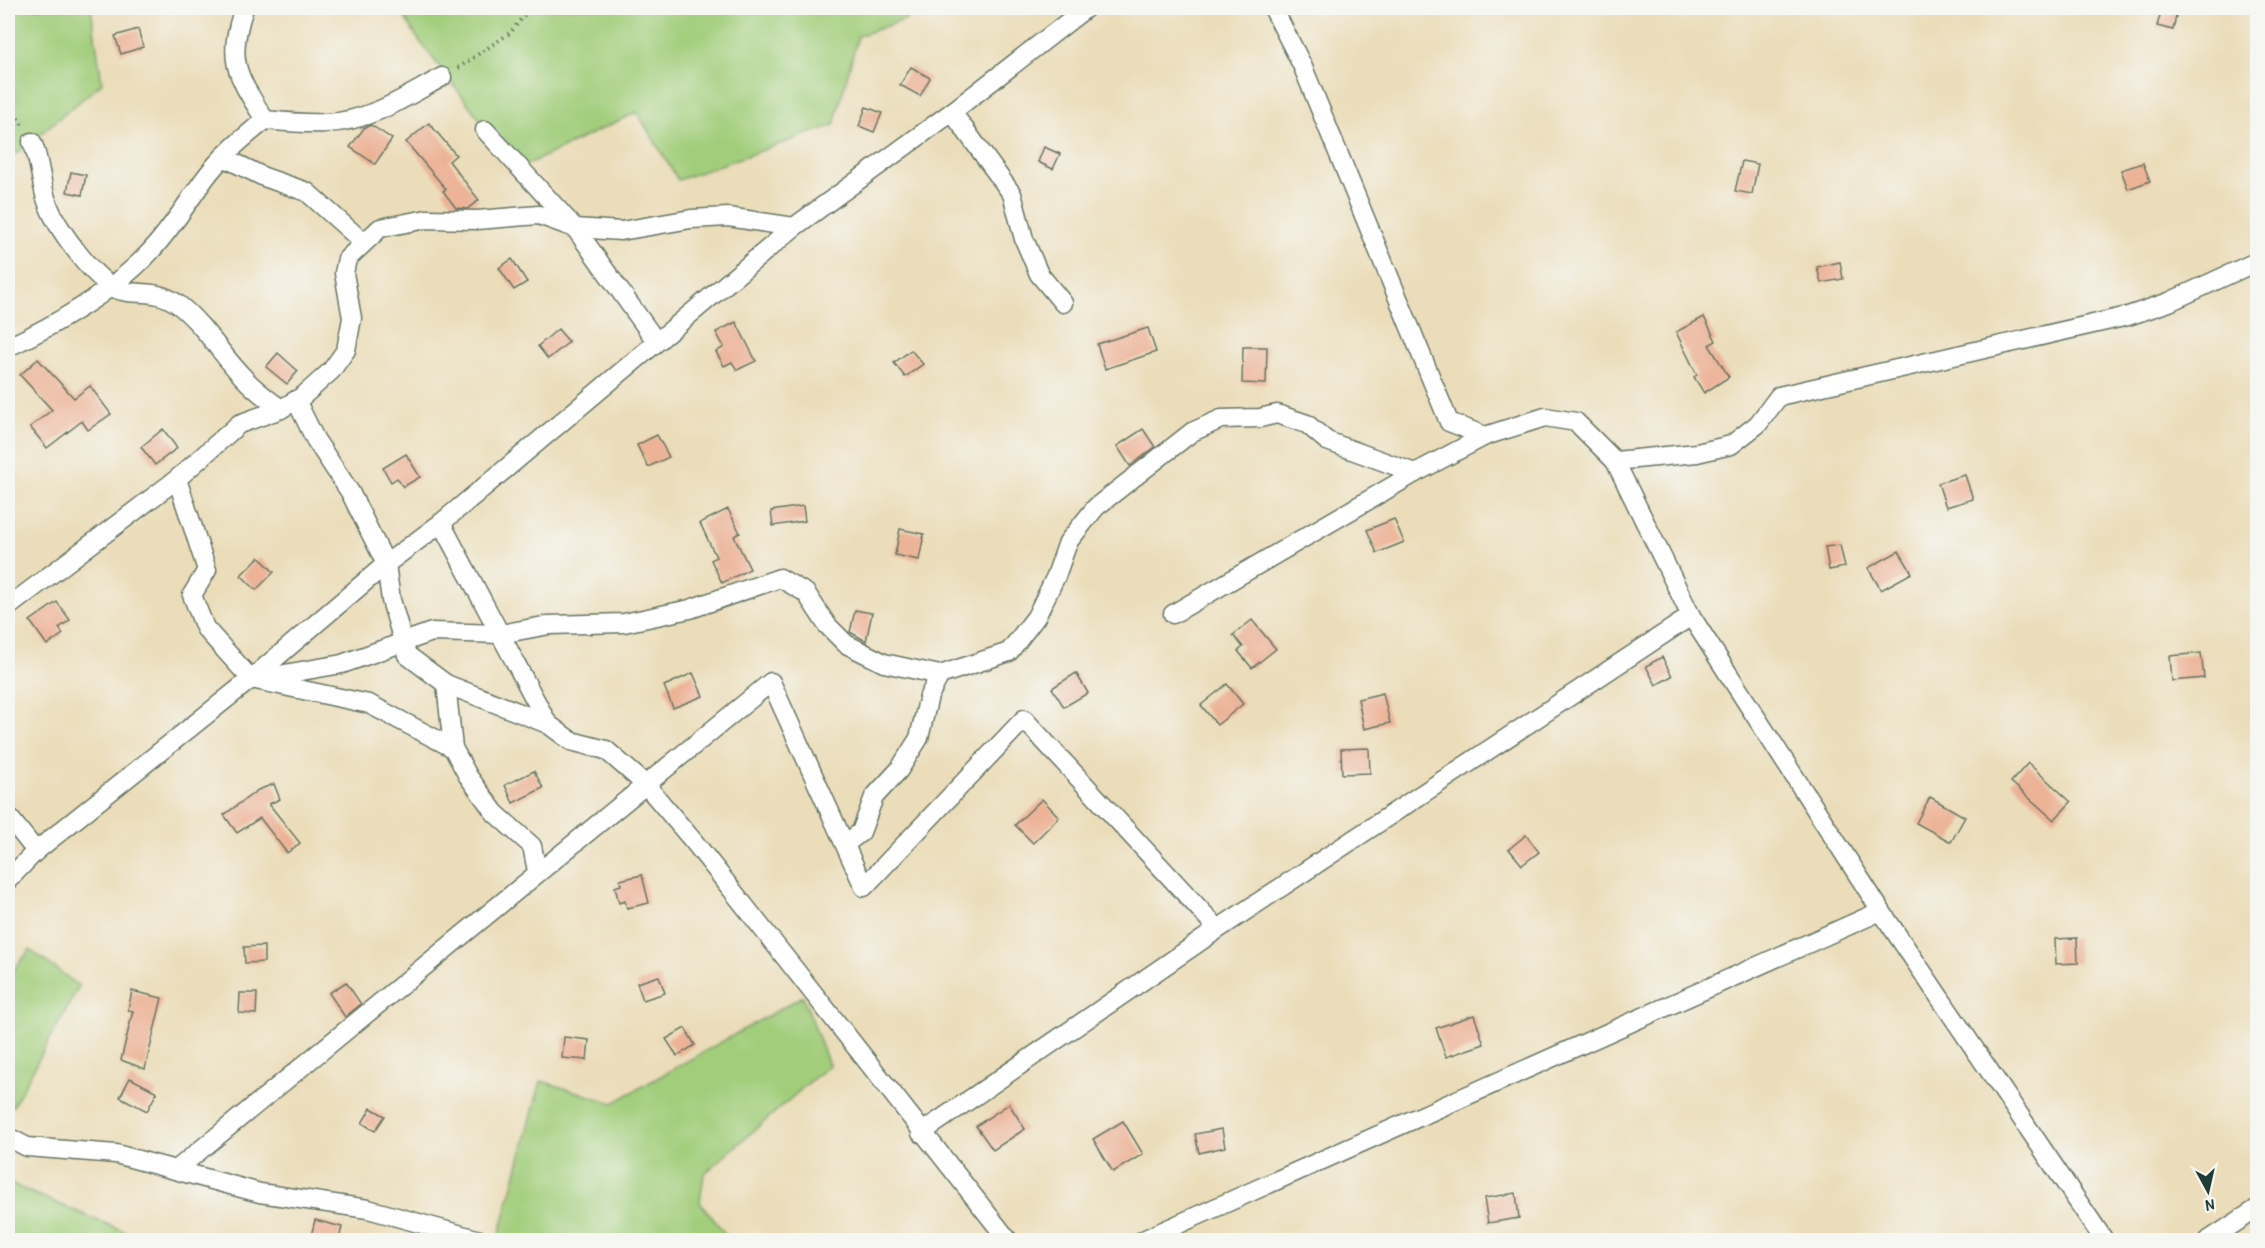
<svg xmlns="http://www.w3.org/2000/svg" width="2265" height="1248" font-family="'Patrick Hand',sans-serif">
<rect width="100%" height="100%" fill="#f6f6f2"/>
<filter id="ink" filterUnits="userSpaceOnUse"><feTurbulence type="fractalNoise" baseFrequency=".0167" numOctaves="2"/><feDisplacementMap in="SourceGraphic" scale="12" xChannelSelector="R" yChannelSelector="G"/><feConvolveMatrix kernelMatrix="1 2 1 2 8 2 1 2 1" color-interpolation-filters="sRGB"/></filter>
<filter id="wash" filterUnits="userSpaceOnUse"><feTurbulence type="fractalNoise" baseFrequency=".008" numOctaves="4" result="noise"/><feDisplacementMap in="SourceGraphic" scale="24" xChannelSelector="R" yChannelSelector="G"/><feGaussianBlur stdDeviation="1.35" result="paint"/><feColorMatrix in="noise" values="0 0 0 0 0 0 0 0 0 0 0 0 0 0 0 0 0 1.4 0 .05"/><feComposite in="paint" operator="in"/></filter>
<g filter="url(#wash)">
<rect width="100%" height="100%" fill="#ebddb9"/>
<!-- green -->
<g fill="#a2ce7b" stroke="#608658" stroke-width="1.5">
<polygon points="8,8 91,8 102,83 16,154 8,142"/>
<polygon points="399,8 910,8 907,19 858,36 834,125 678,180 637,112 518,169 418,39"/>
<polygon points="30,950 79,986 13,1106 8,1104 8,976"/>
<polygon points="803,996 829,1065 704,1174 700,1202 730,1240 498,1240 541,1081 613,1103"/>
<polygon points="8,1182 25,1190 145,1240 8,1240"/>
</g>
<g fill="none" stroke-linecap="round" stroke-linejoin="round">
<!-- stream -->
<polyline stroke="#5eaed9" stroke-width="6" points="8,1233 11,1240"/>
</g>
<g id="blocks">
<!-- building -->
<g fill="#ecb397">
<polygon points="2162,8 2177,11 2173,30 2157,26"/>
<polygon points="138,29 143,47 121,54 115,36"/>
<polygon points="911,67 930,78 920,96 900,85"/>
<polygon points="866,107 882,113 874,132 859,126"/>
<polygon points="429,123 456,155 449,161 479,200 467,209 456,208 443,191 446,189 406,142"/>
<polygon points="371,125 392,139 375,164 350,147 364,128"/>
<polygon points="1044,147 1060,154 1053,169 1038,162"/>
<polygon points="1742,161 1758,164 1752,194 1735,191"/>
<polygon points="2143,163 2150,181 2128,189 2121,170"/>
<polygon points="71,172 86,175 82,195 67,192"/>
<polygon points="512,259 527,282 514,290 499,268"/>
<polygon points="1840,262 1843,279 1821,283 1817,267"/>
<polygon points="1704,317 1716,341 1709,345 1729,377 1704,393 1694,377 1697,375 1676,332"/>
<polygon points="736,322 756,361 737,370 732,362 724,366 716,352 724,347 716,332"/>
<polygon points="1148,328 1156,352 1105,369 1097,344"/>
<polygon points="558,329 569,342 548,359 538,346"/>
<polygon points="1243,347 1267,347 1266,384 1242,383"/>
<polygon points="911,350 923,364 905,377 894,363"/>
<polygon points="278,353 298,371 287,384 266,367"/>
<polygon points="38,359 74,398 90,386 111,414 88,430 82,421 47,448 30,427 52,410 20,375"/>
<polygon points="163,429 177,448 155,465 141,447"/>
<polygon points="1143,429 1155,447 1130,466 1117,446"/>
<polygon points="657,435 669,457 648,467 637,445"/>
<polygon points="406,454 420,477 403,487 397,478 391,482 383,468"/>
<polygon points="1965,475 1973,499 1946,507 1938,483"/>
<polygon points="803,506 805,521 773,526 771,511"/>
<polygon points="728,509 740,533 734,536 750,569 722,583 711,560 716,557 700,523"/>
<polygon points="1394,519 1404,542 1377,553 1367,530"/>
<polygon points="900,529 924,534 919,560 895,555"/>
<polygon points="1840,545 1845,567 1829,570 1825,547"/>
<polygon points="1899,551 1912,573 1881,590 1868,568"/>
<polygon points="259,557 274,572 256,590 241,575"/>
<polygon points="57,602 70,620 59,628 63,634 47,645 30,621"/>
<polygon points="855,610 872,613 866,641 850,632"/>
<polygon points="1252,620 1276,649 1252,668 1238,651 1243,647 1233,635"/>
<polygon points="2201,653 2204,678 2172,681 2170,656"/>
<polygon points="1662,657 1672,676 1656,685 1646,666"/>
<polygon points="693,673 703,696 673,708 664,686"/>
<polygon points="1076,673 1088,693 1064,707 1052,688"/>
<polygon points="1227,684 1243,704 1217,725 1201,705"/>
<polygon points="1383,693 1390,723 1364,729 1358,699"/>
<polygon points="1369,748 1370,773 1342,774 1341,749"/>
<polygon points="2028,763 2071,802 2054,820 2011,782"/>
<polygon points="534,771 543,788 513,803 505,785"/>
<polygon points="274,784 280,799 269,804 300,843 287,853 260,818 237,833 224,815 258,790"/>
<polygon points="1930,797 1965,817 1951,842 1916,823"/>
<polygon points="1042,799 1059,817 1033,843 1015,825"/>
<polygon points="1526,835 1539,852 1522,865 1509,849"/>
<polygon points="642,875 649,903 627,908 625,901 619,903 615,887 621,885 620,880"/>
<polygon points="2077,938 2078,963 2056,964 2055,939"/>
<polygon points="264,946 264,962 245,963 244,947"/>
<polygon points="659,976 665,993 643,1000 637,983"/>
<polygon points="346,982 361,1004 345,1017 329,993"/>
<polygon points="132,991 162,998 145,1069 121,1060 133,1011 128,1010"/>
<polygon points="240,993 257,993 256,1014 239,1013"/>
<polygon points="1474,1015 1484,1044 1446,1057 1436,1028"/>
<polygon points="685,1028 695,1045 677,1056 666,1039"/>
<polygon points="564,1037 589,1040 587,1060 562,1058"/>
<polygon points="130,1078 157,1092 147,1111 120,1097"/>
<polygon points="1009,1104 1025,1129 993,1150 976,1126"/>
<polygon points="371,1108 385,1116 375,1131 362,1123"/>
<polygon points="1123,1121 1143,1154 1113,1172 1093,1139"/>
<polygon points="1222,1129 1225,1147 1199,1153 1195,1134"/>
<polygon points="1516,1193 1519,1218 1488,1223 1484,1198"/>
<polygon points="315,1220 342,1227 339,1240 310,1240"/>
</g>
</g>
</g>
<g filter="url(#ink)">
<use href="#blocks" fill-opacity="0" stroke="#667563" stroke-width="1.5"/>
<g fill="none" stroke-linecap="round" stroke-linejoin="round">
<!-- minor casing -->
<g stroke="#667563" stroke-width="21">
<g id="minor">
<path d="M244,8C226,61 237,75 265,120"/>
<polyline points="1273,8 1302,65 1449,422 1485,436 1545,417 1576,422 1615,461 1691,616 1881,911 2104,1240"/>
<polyline points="952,112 1012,194 1024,239 1039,274 1063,303"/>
<polyline points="485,130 575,228 656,341"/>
<path d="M32,142C41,162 40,184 48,204C56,227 90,273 111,286C130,299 153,285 179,305C204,325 221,354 243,377C254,389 267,399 281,409"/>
<polyline points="223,157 264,177 307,192 363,242"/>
<path d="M8,347C54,326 113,291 148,254C170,231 185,206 203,181C220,157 243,138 265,120C285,122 306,124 326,123C368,122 406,97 442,77"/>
<polyline points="296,400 315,439 350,492 386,564 391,600 407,655 446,684 548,724"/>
<polyline points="1615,461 1697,453 1731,445 1758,424 1779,396 2128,316 2169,302 2258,261"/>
<polyline points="441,523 548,724 571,741 606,750 645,784 695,843 1008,1240"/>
<polyline points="8,607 177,479"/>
<polyline points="1173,614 1415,473 1485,436"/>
<polyline points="261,678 342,664 432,632 501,634 549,625 624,623 690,609 780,578 806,593 827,625 846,644 884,663 940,675"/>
<polyline points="446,684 453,748"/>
<polyline points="8,816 36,851"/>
<polyline points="845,844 861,832 874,797 899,770 919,738 929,696 940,675 1009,652 1036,617 1056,576 1068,542 1096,507 1192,432 1221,419 1260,418 1277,414 1307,424 1327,441 1415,473"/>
<polyline points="537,871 532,846 495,813 468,776 453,748 369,704 251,679 205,628 192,595 207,570 177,479 239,424 281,409 303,396 331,371 346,350 352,318 344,273 347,259 380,228 427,219 477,220 539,215 575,228 621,231 691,219 728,217 794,227"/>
<polyline points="8,880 36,851 251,679 386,564 441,523 794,227 952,112 1086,8"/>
<polyline points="921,1133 1218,929 1691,616"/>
<polyline points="8,1137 27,1147 116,1154 260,1193 368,1209 480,1240"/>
<polyline points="176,1170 771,682 864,887 1024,719 1218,929"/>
<polyline points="1143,1240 1881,911"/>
<polyline points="2209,1240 2258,1208"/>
</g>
</g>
<!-- path -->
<g stroke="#667563" stroke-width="4" stroke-dasharray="1.5 4.5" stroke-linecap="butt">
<polyline points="458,68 510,33 530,8"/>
<polyline points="8,103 24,128"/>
</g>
<!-- minor -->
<use href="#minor" stroke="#fff" stroke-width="18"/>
</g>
</g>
<!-- margin -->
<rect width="2265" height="1248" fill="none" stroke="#f6f6f2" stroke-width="30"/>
<!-- north arrow -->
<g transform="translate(2208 1191) rotate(172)" stroke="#f6f6f2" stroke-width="4.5" paint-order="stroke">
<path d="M0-4.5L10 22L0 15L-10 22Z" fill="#1f3d34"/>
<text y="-9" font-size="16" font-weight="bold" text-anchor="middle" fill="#1f3d34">N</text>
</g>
</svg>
